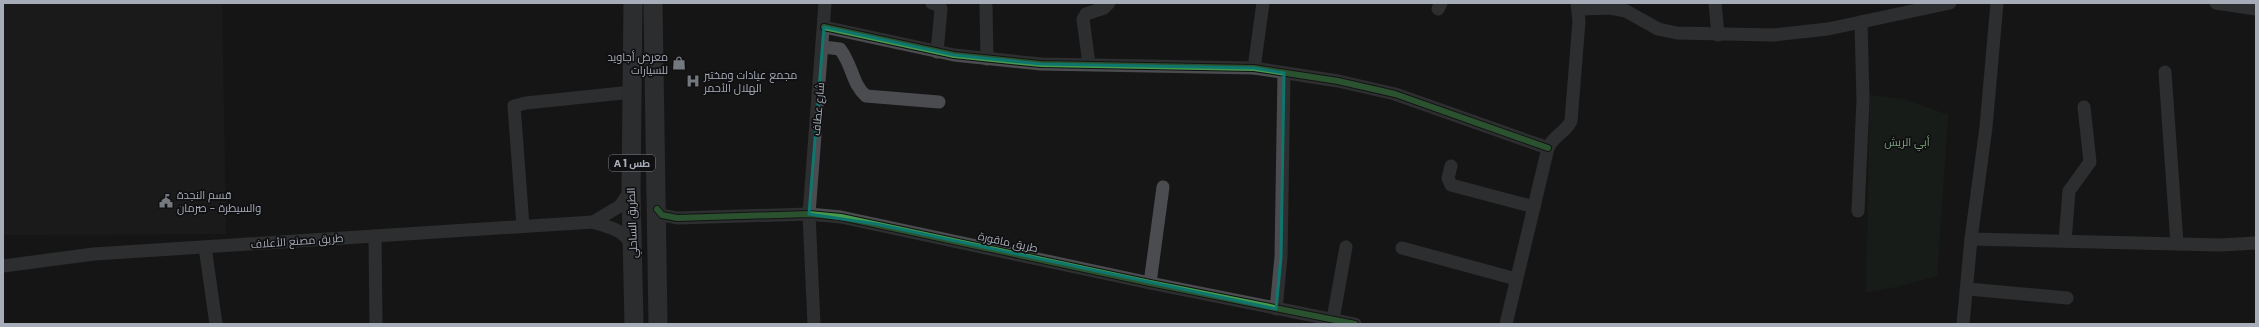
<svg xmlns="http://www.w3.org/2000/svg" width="2259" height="327" font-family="Poppins,Cairo,sans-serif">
<rect width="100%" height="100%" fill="#161616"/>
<!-- built -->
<polygon fill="#202022" points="3,3 222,3 226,234 3,235"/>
<!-- green -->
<polygon fill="#1c241d" points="1870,95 1906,100 1948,115 1937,276 1896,287 1866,292"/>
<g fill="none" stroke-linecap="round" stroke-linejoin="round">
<!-- minor -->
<g stroke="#4a4c4f" stroke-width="13">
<polyline points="932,3 940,6 941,9 937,52"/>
<polyline points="1715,3 1718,35"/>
<polyline points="2216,3 2256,9"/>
<polyline points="986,6 987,59"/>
<polyline points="1438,9 1441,3"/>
<polyline points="1579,9 1610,8 1626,11 1658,29 1677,33 1774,35 1828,29 1950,3"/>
<polyline points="824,27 954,55 1041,64 1254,68 1338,81 1395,94 1548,148"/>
<path d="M823,47L840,49C853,66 852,84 866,96L939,102"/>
<polyline points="1089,64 1083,19 1086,14 1104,8 1109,3"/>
<polyline points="1254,68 1263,3"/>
<polyline points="2165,72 2177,244"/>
<polyline points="1451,166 1448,178 1451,185 1534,207"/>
<polyline points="657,209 662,215 677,218 809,214 841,217 1150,283 1355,324"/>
<polyline points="1858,211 1863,100 1861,22"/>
<polyline points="593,222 620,206 631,190"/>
<polyline points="523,226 514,106 526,103 632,92"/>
<polyline points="375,236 376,324"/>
<polyline points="1971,239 2220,245 2256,243"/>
<polyline points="2065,241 2069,191 2090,162 2084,107"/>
<polyline points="205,247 216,324"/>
<polyline points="1402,248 1516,279"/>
<path d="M3,266L94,254L593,222C608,227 627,230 632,248"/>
<polyline points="1150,283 1163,187"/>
<polyline points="1968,289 2067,298"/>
<polyline points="1276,309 1281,257 1284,73"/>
<polyline points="1333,319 1346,247"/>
<polyline points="814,324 809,214 825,3"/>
<path d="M1506,324L1548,148C1553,136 1566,132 1571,121L1579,21L1577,3"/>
<polyline points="1963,324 1971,239 1986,127 1997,3"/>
</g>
<!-- highway -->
<g stroke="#48494c" stroke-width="19">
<polyline points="633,3 631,190 634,324"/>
<polyline points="653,3 658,324"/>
</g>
<!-- cycleway casing -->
<g stroke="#101012" stroke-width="8">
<g id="cycleway">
<polyline points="824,27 954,55 1041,64 1254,68 1338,81 1395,94 1548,148"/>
<polyline points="657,209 662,215 677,218 809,214 841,217 1150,283 1355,324"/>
</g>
</g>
<!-- cycleway -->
<use href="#cycleway" stroke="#469c4c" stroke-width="6"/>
</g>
<!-- marked area -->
<path d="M0 0H2259V327H0ZM824,27L954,55L1041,64L1254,68L1284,73L1281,257L1276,309L876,224L809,214Z" fill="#161616" fill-opacity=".55" fill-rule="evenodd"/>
<path fill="none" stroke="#0f766e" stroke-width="3" stroke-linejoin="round" d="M824,27L954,55L1041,64L1254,68L1284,73L1281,257L1276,309L876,224L809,214Z"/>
<!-- icons -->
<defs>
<g id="shop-bare" transform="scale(1.08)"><path d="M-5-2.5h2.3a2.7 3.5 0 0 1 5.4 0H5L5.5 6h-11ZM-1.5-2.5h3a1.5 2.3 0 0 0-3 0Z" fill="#74787f" stroke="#101012" stroke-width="2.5" paint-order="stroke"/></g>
<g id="hospital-bare" transform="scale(1.08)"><path d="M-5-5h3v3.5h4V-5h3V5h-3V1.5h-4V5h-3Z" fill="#74787f" stroke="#101012" stroke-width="2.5" paint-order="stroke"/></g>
<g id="civic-bare" transform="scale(1.08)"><path d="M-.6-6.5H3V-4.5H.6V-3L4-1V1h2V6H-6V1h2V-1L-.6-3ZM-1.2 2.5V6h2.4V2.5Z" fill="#74787f" stroke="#101012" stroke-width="2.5" paint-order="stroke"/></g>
</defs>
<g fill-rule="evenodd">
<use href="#shop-bare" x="679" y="63"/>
<use href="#hospital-bare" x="693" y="81"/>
<use href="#civic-bare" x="166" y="201"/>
</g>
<g text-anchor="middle" stroke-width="3.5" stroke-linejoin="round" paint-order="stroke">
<!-- shield labels -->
<rect fill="#101012" stroke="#7a7e86" stroke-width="1" x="609" y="155" width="46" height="16" rx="3"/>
<g font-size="10" font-weight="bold" fill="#a7adb8">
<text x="632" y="167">A 1 طس</text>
</g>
<!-- poi labels -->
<g font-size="11" fill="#a7adb8" stroke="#101012" text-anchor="start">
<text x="668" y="61" text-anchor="end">معرض أجاويد<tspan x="668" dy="13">للسيارات</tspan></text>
<text x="704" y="79">مجمع عيادات ومختبر<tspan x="704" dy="13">الهلال الأحمر</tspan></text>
<text x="177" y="199">قسم النجدة<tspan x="177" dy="13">والسيطرة - صرمان</tspan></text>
</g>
<!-- street labels -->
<g font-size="11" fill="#a7adb8" stroke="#101012">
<text transform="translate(818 109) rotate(-85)" y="4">شارع عطاف</text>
<text transform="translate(632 223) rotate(-92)" y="4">الطريق الساحلي</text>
<text transform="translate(297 241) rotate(-4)" y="4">طريق مصنع الأعلاف</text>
<text transform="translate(1008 242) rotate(12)" y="4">طريق ماقورة</text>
</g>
<!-- park labels -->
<g font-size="11" fill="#7da47d" stroke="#101012">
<text x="1907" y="146">أبي الريش</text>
</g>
</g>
<!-- border -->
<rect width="2259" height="327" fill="none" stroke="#a7adb8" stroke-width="8"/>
</svg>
